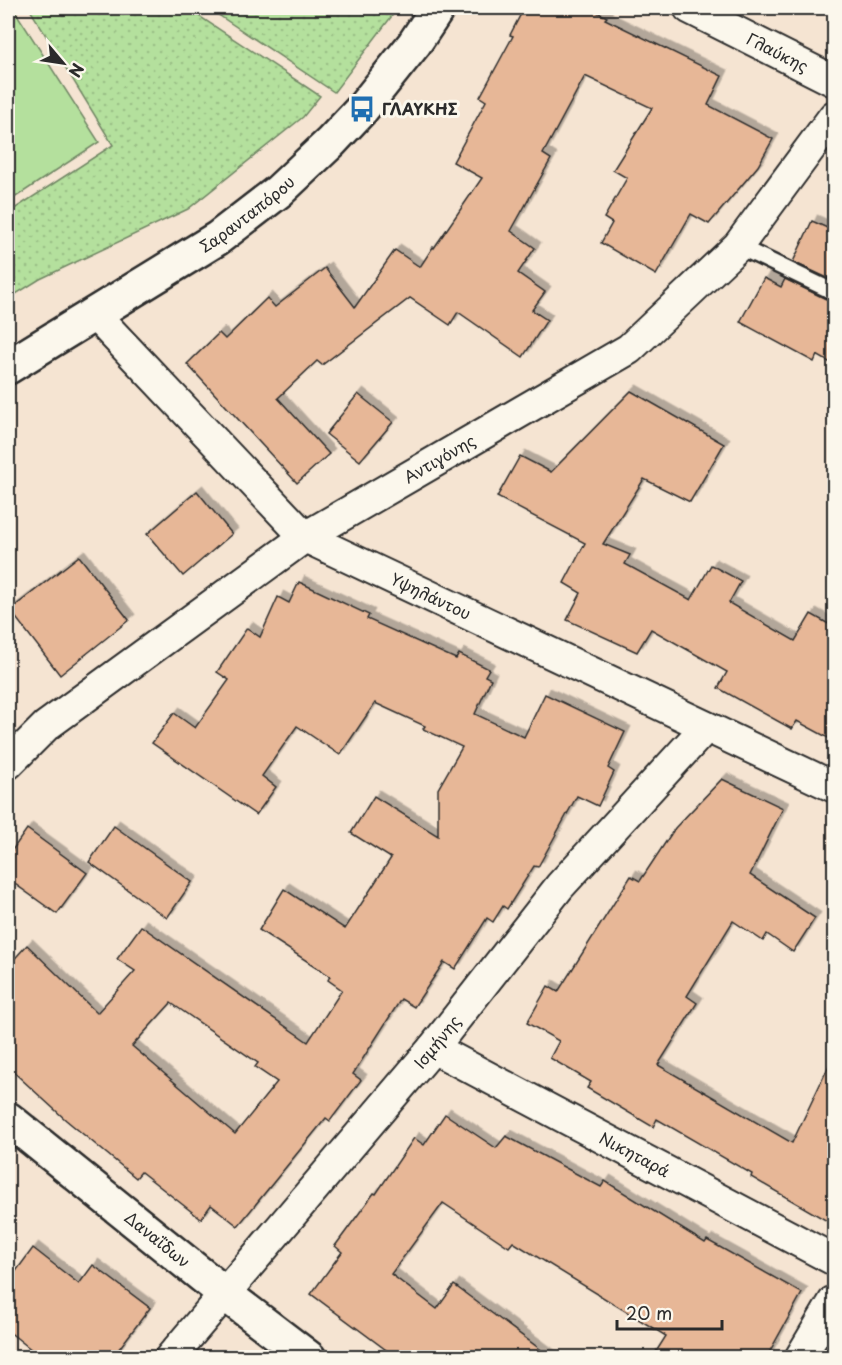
<svg xmlns="http://www.w3.org/2000/svg" width="842" height="1365" font-family="'Playpen Sans',sans-serif">
<defs>
<pattern id="park-dots" width="8" height="8" patternUnits="userSpaceOnUse" patternTransform="scale(1.5)"><rect width="8" height="8" fill="#b4e09d"/><path d="M2 2h.1M6 6h.1" fill="none" stroke="#9bc087" stroke-width="1.8" stroke-linecap="round"/></pattern>
<filter id="shadow"><feDropShadow dx="5.5" dy="-5.5" stdDeviation="0" flood-color="#0004"/></filter>
</defs>
<rect width="100%" height="100%" fill="#f5e4d2"/>
<filter id="ink" filterUnits="userSpaceOnUse"><feTurbulence type="fractalNoise" baseFrequency=".0167" numOctaves="2"/><feDisplacementMap in="SourceGraphic" scale="12" xChannelSelector="R" yChannelSelector="G"/><feConvolveMatrix kernelMatrix="1 2 1 2 8 2 1 2 1" color-interpolation-filters="sRGB"/></filter>
<g filter="url(#ink)">
<!-- grass -->
<polygon fill="#b4e09d" stroke="#708664" stroke-width="1.5" points="8,8 13,8 99,142 8,202"/>
<!-- park -->
<g fill="url(#park-dots)" stroke="#708664" stroke-width="1.5">
<polygon points="29,8 187,8 320,96 303,117 188,209 40,279 8,299 8,213 113,145"/>
<polygon points="208,8 398,8 334,92"/>
</g>
<!-- building -->
<g fill="#e7b797" stroke="#2b2b2b" stroke-width="1.5" fill-rule="evenodd" filter="url(#shadow)">
<polygon points="524,8 589,8 607,17 605,19 722,76 708,105 773,139 758,166 709,224 691,214 656,275 601,243 612,223 604,218 627,178 613,170 652,108 585,76 543,154 551,159 511,231 535,248 518,273 545,292 532,310 547,320 523,357 458,312 450,325 410,298 322,365 317,361 278,398 329,454 297,483 187,364 219,333 225,339 267,298 275,307 325,268 355,307 395,250 420,267 433,247 434,248 482,178 453,162 486,101 480,97 513,36 510,35"/>
<polygon points="812,221 834,231 834,281 793,262"/>
<polygon points="764,278 781,287 785,279 830,301 834,302 834,365 817,355 814,362 740,322"/>
<polygon points="631,391 724,444 690,502 644,479 603,544 630,555 625,564 691,600 711,565 741,581 729,603 795,641 811,614 834,627 834,741 797,721 792,729 718,688 727,672 651,629 637,652 567,620 581,593 564,583 585,543 497,497 520,456 551,472"/>
<polygon points="358,394 393,422 360,461 326,434"/>
<polygon points="197,491 232,534 183,576 147,534"/>
<polygon points="79,556 129,620 60,675 10,610"/>
<path d="M299,582L369,615L367,619L456,659L459,654L489,669L485,676L491,679L475,714L524,737L545,694L625,732L608,768L614,772L598,806L577,796L538,867L534,866L507,909L503,906L493,922L487,918L455,969L444,962L414,1007L401,999L353,1074L361,1080L330,1121L326,1118L238,1226L211,1205L201,1219L141,1172L136,1178L66,1120L8,1067V966L27,945L97,1013L135,971L117,959L141,926L308,1042L342,990L328,980L330,976L259,930L284,889L345,929L391,858L351,833L374,796L438,836V789L462,747L423,729L425,726L375,703L340,755L297,726L262,776L276,787L256,815L152,743L174,713L195,728L229,680L217,672L247,628L260,637L278,597L289,603ZM171,1003L258,1063L255,1067L277,1082L235,1134L132,1046Z"/>
<polygon points="722,779 783,808 750,875 815,918 793,952 767,934 763,941 733,921 687,996 697,1003 658,1065 792,1143 834,1055 834,1225 751,1177 752,1174 657,1119 653,1127 587,1088 591,1082 550,1058 559,1041 527,1023 548,986 558,992 631,876 640,881 675,828"/>
<polygon points="114,826 192,882 167,918 89,862"/>
<polygon points="27,829 87,873 57,914 8,879 8,856"/>
<polygon points="445,1114 496,1148 506,1136 601,1187 605,1181 705,1243 707,1240 802,1293 766,1358 652,1358 666,1336 513,1242 509,1247 443,1203 391,1274 437,1309 454,1285 552,1358 397,1358 311,1294 342,1252 335,1246 374,1193 376,1194 414,1138 424,1145"/>
<polygon points="33,1248 79,1284 93,1265 150,1308 112,1358 42,1358 8,1331 8,1282"/>
</g>
<g fill="none" stroke-linecap="round" stroke-linejoin="round">
<!-- lane casing -->
<g stroke="#2b2b2b" stroke-width="20">
<polyline id="lane" points="738,246 834,292"/>
</g>
<!-- street casing -->
<g stroke="#2b2b2b" stroke-width="34">
<g id="street">
<path id="s1" d="M689,8L834,81"/>
<path id="s2" d="M94,314L305,537L834,787"/>
<path id="s3" d="M8,764L46,726L305,537L629,349L738,246L834,116"/>
<path id="s4" d="M433,1048L834,1260"/>
<path id="s5" d="M170,1358L433,1048L560,886L706,727"/>
<polyline points="800,1358 834,1301"/>
</g>
</g>
<!-- secondary casing -->
<g stroke="#2b2b2b" stroke-width="38">
<g id="secondary">
<path id="s6" d="M8,367L218,238L279,191L331,142L362,109L414,44L438,8"/>
<path id="s7" d="M8,1119L225,1294L309,1358"/>
</g>
</g>
<!-- lane -->
<use href="#lane" stroke="#fbf7ec" stroke-width="15"/>
<!-- street -->
<use href="#street" stroke="#fbf7ec" stroke-width="30"/>
<!-- secondary -->
<use href="#secondary" stroke="#fbf7ec" stroke-width="33"/>
</g>
</g>
<!-- icons -->
<defs>
<g id="bus-bare" transform="scale(2.07)"><path d="M-5-6H5V4H4V6H2V4H-2V6H-4V4H-5ZM-3.5-4V0h7V-4ZM-3.5 1.2v1.5H-2V1.2ZM2 1.2v1.5H3.5V1.2Z" fill="#1f6fb2" stroke="#fbf7ec" stroke-width="2.5" paint-order="stroke"/></g>
</defs>
<g fill-rule="evenodd">
<use href="#bus-bare" x="362" y="109"/>
</g>
<g text-anchor="middle" stroke-width="6" stroke-linejoin="round" paint-order="stroke">
<!-- street labels -->
<g font-size="16" fill="#2b2b2b" stroke="#fbf7ec">
<text dy="6" stroke="none"><textPath href="#s1" startOffset="99">Γλαύκης</textPath></text>
<text dy="6" stroke="none"><textPath href="#s6" startOffset="284">Σαρανταπόρου</textPath></text>
<text dy="6" stroke="none"><textPath href="#s3" startOffset="530">Αντιγόνης</textPath></text>
<text dy="6" stroke="none"><textPath href="#s2" startOffset="446">Υψηλάντου</textPath></text>
<text dy="6" stroke="none"><textPath href="#s5" startOffset="414">Ισμήνης</textPath></text>
<text dy="6" stroke="none"><textPath href="#s4" startOffset="228">Νικηταρά</textPath></text>
<text dy="6" stroke="none"><textPath href="#s7" startOffset="192">Δαναΐδων</textPath></text>
</g>
<!-- poi labels -->
<g font-size="16" font-weight="bold" fill="#2b2b2b" stroke="#fbf7ec" text-anchor="start">
<text x="382" y="115">ΓΛΑΥΚΗΣ</text>
</g>
</g>
<!-- margin -->
<rect width="842" height="1365" fill="none" stroke="#fbf7ec" stroke-width="30"/>
<rect x="15" y="15" width="812" height="1335" fill="none" stroke="#2b2b2b" stroke-width="2" filter="url(#ink)"/>
<!-- north arrow -->
<g transform="translate(63 63) rotate(119)" stroke="#fbf7ec" stroke-width="4.5" paint-order="stroke">
<path d="M0-4.5L10 22L0 15L-10 22Z" fill="#2b2b2b"/>
<text y="-9" font-size="16" font-weight="bold" text-anchor="middle" fill="#2b2b2b">N</text>
</g>
<!-- scale -->
<path d="M617 1320v9h105v-9" fill="none" stroke="#2b2b2b" stroke-width="3"/>
<text x="626" y="1320" font-size="18" fill="#2b2b2b" stroke="#fbf7ec" stroke-width="4.5" paint-order="stroke">20 m</text>
</svg>
